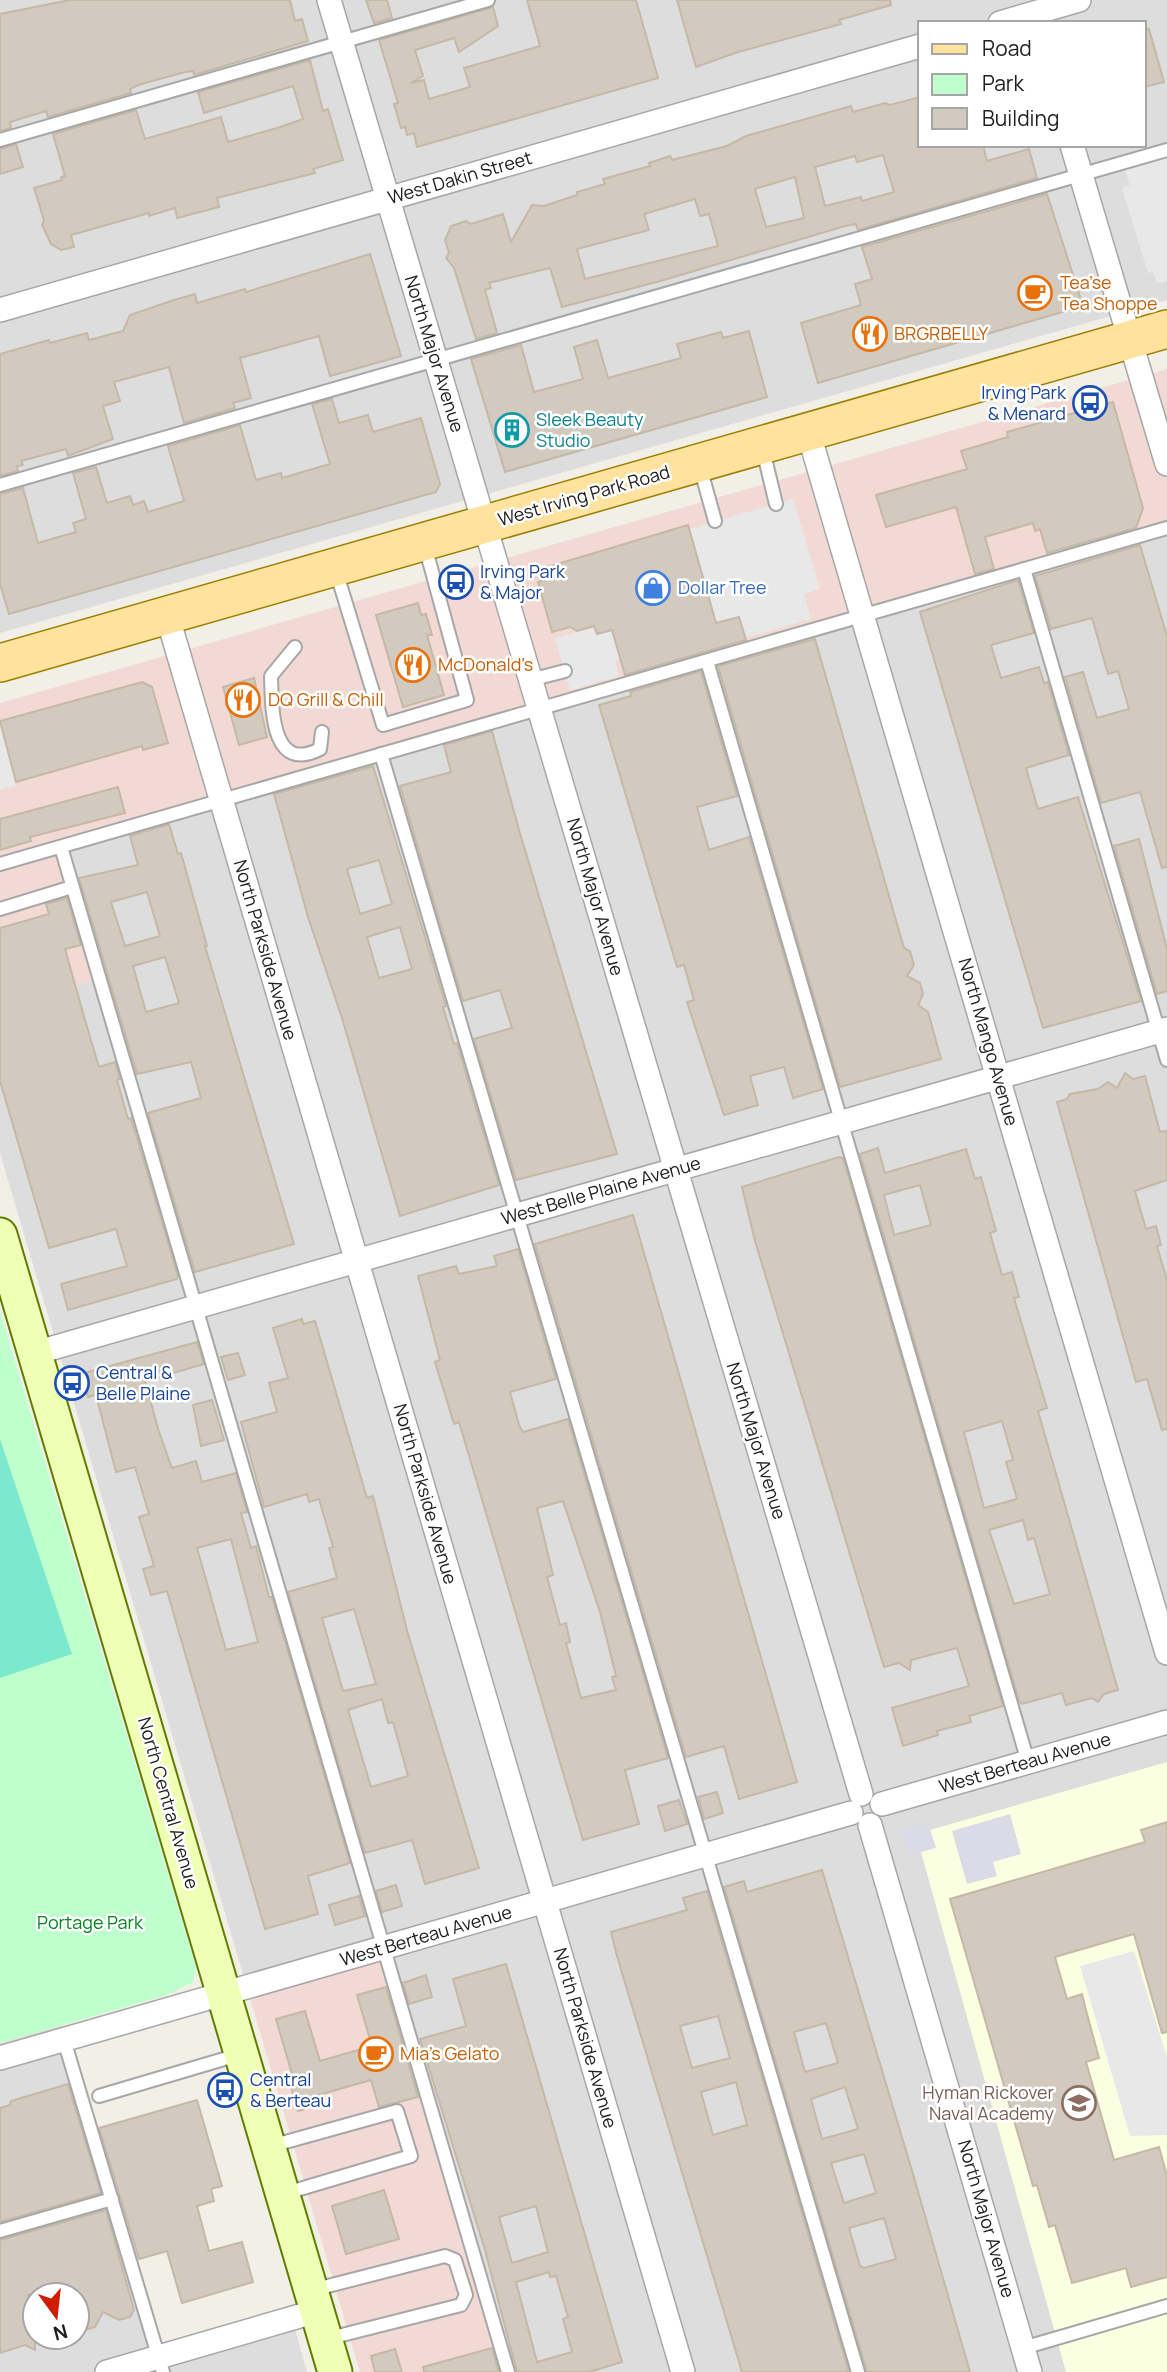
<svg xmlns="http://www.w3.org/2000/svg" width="1167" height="2372" font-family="Manrope,sans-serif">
<rect width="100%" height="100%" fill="#f1efe6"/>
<!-- residential -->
<g fill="#dedddd" fill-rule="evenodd">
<path d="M0,0H1167V300L0,633ZM920,23H1144V145H920Z"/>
<polygon points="1167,525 1167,2372 512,2372 248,1991 0,1153 0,1008 57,844"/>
<path d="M62,2025L162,2359L293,2322L307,2372H0V2043ZM35,2295H77V2337H35Z"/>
</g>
<!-- commercial -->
<g fill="#f3d9d4">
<polygon points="1167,369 1167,525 57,844 96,980 0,1008 0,703"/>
<polygon points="387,1950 512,2372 360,2372 248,1991"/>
</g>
<!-- education -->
<polygon fill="#fbffe1" points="1167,1762 1167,2372 1066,2372 916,1834"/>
<!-- park -->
<polygon fill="#bfffcd" points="0,1311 196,1968 193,1982 167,1995 0,2043"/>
<!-- pitch -->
<polygon fill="#7ce8cd" points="0,1439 72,1654 0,1678"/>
<!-- parking -->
<g fill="#e8e8e8">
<polygon points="1167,157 1167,281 1157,283 1153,272 1148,273 1122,188 1130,185 1124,169"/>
<polygon points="793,499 820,589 804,594 811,619 745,638 739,617 716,623 689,529"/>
<polygon points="594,628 597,634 612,630 621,659 615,661 619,676 570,690 555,638"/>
<polygon points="0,725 17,785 0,790"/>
<polygon points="1134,1951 1167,2057 1167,2135 1130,2136 1080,1966"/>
</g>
<!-- plaza -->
<g fill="#dbdae7">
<polygon points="1010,1814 1021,1854 993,1862 997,1876 967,1884 952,1831"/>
<polygon points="928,1823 936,1848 910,1855 902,1830"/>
</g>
<!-- building -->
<g fill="#d2cabe" stroke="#c5b8a6" stroke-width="2" fill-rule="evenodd">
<polygon points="70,0 290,0 295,21 302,19 308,41 194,75 193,71 185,72 138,85 130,89 131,93 48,117 46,111 10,122 11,128 0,131 0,14"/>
<polygon points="366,0 387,0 392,18 374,23"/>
<polygon points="527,0 636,0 658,78 417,147 414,133 407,135 405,127 401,128 394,104 398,103 379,40 493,7 498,26 459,52 454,38 415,50 423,76 411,83 424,80 429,99 470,87 464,68 540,46"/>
<polygon points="677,0 890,0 891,5 839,20 841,24 738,52 696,67"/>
<polygon points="1149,29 1164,82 1144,87 1144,30"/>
<polygon points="310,60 323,111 328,109 343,160 313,169 315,173 217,198 219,207 177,218 175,208 149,216 149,213 71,235 74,247 61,250 51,244 42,225 44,220 34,188 62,180 61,177 65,176 53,134 136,110 145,139 221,117 228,142 277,128 303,119 293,86 204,113 198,92"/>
<path d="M920,97V145H983L987,161L1029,149L1037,178L858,230L856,224L845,226L664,280L562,307L550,268L489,283L491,288L485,290L497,333L476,339L454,268L446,258L449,253L445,240L451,226L466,221L471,224L503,214L511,242L532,205L544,206L577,195V192L605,184L603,179L650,166L649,163L670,156L672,160L727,146L746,136L851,106L853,112L885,103L890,105ZM883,155L894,192L862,201L861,197L825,206L815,167L855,156L857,162ZM795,177L804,218L766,227L755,189ZM695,199L700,216L709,214L718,246L585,279L577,249L649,230L644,214Z"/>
<polygon points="16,144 23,167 0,174 0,149"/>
<polygon points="1047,194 1083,306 818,383 801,323 861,305 855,284 872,279 862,247"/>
<polygon points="370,254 401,356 330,376 319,336 240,358 251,398 233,403 235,408 184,423 169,367 114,382 120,401 103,406 113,439 68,456 66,449 21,461 23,465 17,466 18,471 0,476 0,354 49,340 50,343 87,333 89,340 123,331 130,315 174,300 195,294 197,303 245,289 246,292"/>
<polygon points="749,331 767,397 505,472 471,359 521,345 534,392 583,379 574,347 597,340 608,378 681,358 677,344 721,332 723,338"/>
<polygon points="332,399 339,423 368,415 373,432 421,418 440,484 436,492 9,614 0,584 0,494 23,488 38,543 76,532 73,523 86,519 73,473 96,467 107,503 130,496 133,505 144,501 148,512 184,501 168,446 240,425 256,480 281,473 282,478 330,464 312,404"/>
<polygon points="1113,402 1143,508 1136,528 1047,553 1040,529 1035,531 1033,523 985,537 994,569 975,574 956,507 886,527 876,495 967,469 961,451 1008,437 1007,432"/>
<polygon points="688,525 716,623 739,617 746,640 625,675 612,630 597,634 594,626 577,631 570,627 552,632 538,582 546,579 544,568"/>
<polygon points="1140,545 1167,636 1167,867 1162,868 1140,792 1101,803 1065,677 1083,672 1097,718 1129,709 1118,671 1108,674 1092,618 1051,629 1035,576"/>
<polygon points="1018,580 1034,633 991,645 1001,678 1039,667 1044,683 1048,682 1069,755 1026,768 1038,809 1078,797 1141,1001 1043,1028 920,612"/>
<polygon points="418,603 421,615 426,614 432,635 427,635 444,695 403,707 376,615"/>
<polygon points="815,639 904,948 910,951 914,965 907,976 920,983 923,994 918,1005 928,1012 941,1059 840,1087 718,666"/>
<polygon points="701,671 737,796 697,807 709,850 749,837 823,1089 793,1098 784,1067 750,1076 758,1105 724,1115 687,1002 694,1000 684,965 677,967 599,705 631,696 630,692"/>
<polygon points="254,678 267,737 239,745 223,687"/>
<polygon points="142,682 152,687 168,743 143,750 142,746 16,782 0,721"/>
<polygon points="492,731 519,830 617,1154 516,1180 474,1039 512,1028 500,990 463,1001 400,786 451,772 444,745"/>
<path d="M373,766L446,1006L443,1007L454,1044L457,1043L499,1185L400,1216L342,1018L308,917L274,794ZM379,860L392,904L360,914L347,869ZM400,927L412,969L379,978L367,937Z"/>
<polygon points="118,787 125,813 30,837 31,841 0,850 0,819"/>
<path d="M169,824L178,854L181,853L207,946H205L294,1244L195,1272L148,1113L201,1098L191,1062L137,1074L79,878L138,865L130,836ZM147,892L160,936L125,946L111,902ZM165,957L179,1003L146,1012L133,966Z"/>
<polygon points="1139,839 1167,949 1167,991 1157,994 1114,846"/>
<polygon points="67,898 81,945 65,949 85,1020 99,1067 115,1062 120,1079 117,1080 128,1119 131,1118 178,1276 177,1279 68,1310 61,1284 127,1266 116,1229 49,1248 0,1081 0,928 49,914 46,904"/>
<polygon points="1125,1073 1133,1079 1145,1076 1160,1132 1167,1131 1167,1180 1135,1191 1146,1229 1156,1226 1161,1245 1157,1246 1167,1280 1167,1429 1162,1430 1147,1379 1136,1382 1057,1102 1067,1099 1070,1094 1098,1089 1108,1082 1117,1088"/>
<path d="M878,1148L885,1173L966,1149L975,1179L981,1177L996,1231L990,1233L1002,1275L1012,1272L1019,1297L1014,1298L1047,1408L1038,1411L1118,1690L1104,1694L1098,1702L1092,1698L1066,1705L1062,1693L1022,1704L1019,1701L860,1154ZM920,1185L931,1225L894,1235L884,1195ZM1002,1421L1013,1460L1006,1462L1017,1499L984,1508L964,1432ZM1023,1520L1028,1540L1034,1538L1050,1594L1014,1604L989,1530Z"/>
<polygon points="839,1157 843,1158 1003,1706 969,1716 971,1722 937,1731 938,1735 903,1746 892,1708 969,1686 957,1648 911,1660 910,1670 899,1663 884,1667 755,1241 742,1187"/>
<polygon points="633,1215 797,1782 739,1799 724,1746 686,1757 535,1244"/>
<path d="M518,1249L556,1379L510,1392L519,1425L523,1432L568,1419L668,1758L625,1770L639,1824L583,1840L459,1422L454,1424L435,1362L440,1360L418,1276L456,1266L459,1274L497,1266L494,1256ZM563,1501L600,1612L616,1676L612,1677L616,1690L581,1698L566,1643L570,1642L566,1623L560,1625L547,1577L553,1575L537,1508Z"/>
<path d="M302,1319L303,1324L315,1321L367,1498L373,1496L408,1634L479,1868L425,1884L412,1840L365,1853L288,1592L337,1578L329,1548L333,1547L319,1499L309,1502L307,1494L264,1507L241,1422L277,1412L269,1383L288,1378L273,1328ZM354,1609L376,1684L343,1691L322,1618ZM382,1699L388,1723L393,1722L408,1776L371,1787L348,1710Z"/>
<path d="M197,1342L204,1364L145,1381L159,1432L172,1468L196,1461L202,1482L236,1473L247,1512L241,1513L251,1548L256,1546L269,1597H272L350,1863L308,1876L318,1914L265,1929L167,1591L151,1595L143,1569L154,1566L139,1517L149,1514L135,1467L116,1472L96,1395L88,1397L81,1374ZM231,1539L258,1642L226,1650L197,1548Z"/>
<polygon points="238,1353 245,1375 228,1380 221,1357"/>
<polygon points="212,1400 224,1440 201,1446 193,1405"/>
<polygon points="717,1792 723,1813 704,1819 698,1797"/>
<polygon points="679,1800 687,1824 665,1831 658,1806"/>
<polygon points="1167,1822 1167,2032 1162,2033 1134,1934 1055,1957 1067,1999 1082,1994 1087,2014 1099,2058 1086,2062 1114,2160 1159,2147 1167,2176 1167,2277 1131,2287 1126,2268 1072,2283 1055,2225 1049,2227 1037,2185 1033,2186 950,1899 1145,1842 1141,1830"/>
<path d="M822,1870L913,2174L970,2372H867L724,1887L744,1881L747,1892ZM826,2023L838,2063L805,2072L794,2032ZM845,2087L858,2129L822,2139L811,2099ZM864,2154L876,2193L844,2203L831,2163ZM884,2218L896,2259L864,2268L860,2266L849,2228Z"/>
<polygon points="396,1885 402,1906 382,1912 376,1891"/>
<path d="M707,1891L849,2372H742L617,1956L611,1932L687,1910L683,1898ZM718,2016L730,2058L692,2068L680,2026ZM736,2082L747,2125L713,2135L701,2092Z"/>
<polygon points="359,1896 365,1916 335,1925 329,1905"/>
<path d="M506,1964L622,2362L589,2372H517L485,2250L420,2039L466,2026L453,1979ZM536,2206L548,2252L512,2263L499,2217ZM549,2272L550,2277L556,2276L568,2317L563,2319L572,2352L537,2362L516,2282Z"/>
<polygon points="426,1975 432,1997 409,2004 403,1983"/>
<polygon points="386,1987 418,2097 379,2107 371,2080 315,2096 318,2105 298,2111 290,2083 294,2081 276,2019 305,2011 320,2061 372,2046 357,1995"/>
<polygon points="68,2084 101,2193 0,2222 0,2108 10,2105 11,2101"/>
<polygon points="197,2100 222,2186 211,2189 214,2201 197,2206 209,2251 242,2242 253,2282 182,2303 167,2251 139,2259 99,2128"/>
<polygon points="384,2190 399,2239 346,2254 332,2206"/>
<polygon points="106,2210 134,2310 130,2317 119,2320 103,2312 95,2327 85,2330 77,2326 77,2295 67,2295 64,2286 60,2295 28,2295 35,2318 35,2350 25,2345 0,2353 0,2240"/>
<polygon points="492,2348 499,2372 424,2372 423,2367"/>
<polygon points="395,2349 402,2372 375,2372 371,2356"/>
</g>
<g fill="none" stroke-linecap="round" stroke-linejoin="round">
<!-- lane casing -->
<g stroke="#a7a7a7" stroke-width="16">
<g id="lane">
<polyline points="0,140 488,0"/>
<polyline points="762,446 776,504"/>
<polyline points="700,467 715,521"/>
<polyline points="0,485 1167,150"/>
<polyline points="1024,569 1167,1060"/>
<polyline points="336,571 383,725 467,700 425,546"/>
<path d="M295,647L271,676C272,709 271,774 320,749L322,732"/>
<polyline points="707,661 1028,1762"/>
<polyline points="530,680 565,671"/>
<polyline points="381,754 858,2372"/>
<polyline points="61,847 508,2372"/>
<polyline points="0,864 1167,528"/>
<polyline points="0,909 72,887"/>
<polyline points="64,2040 163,2372"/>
<polyline points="99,2096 241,2054"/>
<polyline points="271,2146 397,2111 411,2156 283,2194"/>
<polyline points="0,2231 112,2199"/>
<polyline points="312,2290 445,2256 455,2260 466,2295 461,2305 326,2339"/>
<polyline points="1023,2348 1167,2306"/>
</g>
</g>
<!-- street casing -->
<g stroke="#a7a7a7" stroke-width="26">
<g id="street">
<polyline points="329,0 861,1794"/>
<polyline points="1000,23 1079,0"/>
<polyline points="1072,145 1167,464"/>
<polyline points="0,310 920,46"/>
<polyline points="808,431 1167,1653"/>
<polyline points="167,615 683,2372"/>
<polyline points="35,1353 1167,1029"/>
<polyline points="882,1804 1167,1722"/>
<polyline points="870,1825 1030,2372"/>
<polyline points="0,2058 851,1813"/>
<polyline points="107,2372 317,2311"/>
</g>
</g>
<!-- secondary casing -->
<g stroke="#5f7e00" stroke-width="37">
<polyline id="secondary" points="0,1235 335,2372"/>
</g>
<!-- primary casing -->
<g stroke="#9c7e00" stroke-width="40">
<polyline id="primary" points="0,663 1167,329"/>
</g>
<!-- lane -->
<use href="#lane" stroke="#fff" stroke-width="12"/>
<!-- street -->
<use href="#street" stroke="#fff" stroke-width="23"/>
<!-- secondary -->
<use href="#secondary" stroke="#f1ffb6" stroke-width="33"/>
<!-- primary -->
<use href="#primary" stroke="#ffe29d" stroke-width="37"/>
</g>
<!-- icons -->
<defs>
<g id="cafe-ring" transform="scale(1.75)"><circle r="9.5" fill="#fff" stroke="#e8710a" stroke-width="1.5"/><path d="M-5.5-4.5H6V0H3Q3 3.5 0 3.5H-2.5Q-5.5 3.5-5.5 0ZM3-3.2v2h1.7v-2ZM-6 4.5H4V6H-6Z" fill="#e8710a"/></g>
<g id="restaurant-ring" transform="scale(1.75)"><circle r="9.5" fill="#fff" stroke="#e8710a" stroke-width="1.5"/><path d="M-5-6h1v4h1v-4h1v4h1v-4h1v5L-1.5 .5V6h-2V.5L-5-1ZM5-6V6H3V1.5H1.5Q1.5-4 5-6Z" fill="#e8710a"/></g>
<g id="bus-ring" transform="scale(1.75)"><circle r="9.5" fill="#fff" stroke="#1a4fb4" stroke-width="1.5"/><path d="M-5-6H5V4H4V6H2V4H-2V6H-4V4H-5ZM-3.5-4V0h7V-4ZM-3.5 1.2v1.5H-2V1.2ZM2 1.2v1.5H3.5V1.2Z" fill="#1a4fb4"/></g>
<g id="building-ring" transform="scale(1.75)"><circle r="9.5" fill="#fff" stroke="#0f9aa8" stroke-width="1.5"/><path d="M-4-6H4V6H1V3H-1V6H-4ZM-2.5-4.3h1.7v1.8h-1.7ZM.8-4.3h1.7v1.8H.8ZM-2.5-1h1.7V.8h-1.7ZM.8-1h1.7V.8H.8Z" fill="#0f9aa8"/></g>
<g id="shop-ring" transform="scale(1.75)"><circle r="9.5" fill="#fff" stroke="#3f7fe0" stroke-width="1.5"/><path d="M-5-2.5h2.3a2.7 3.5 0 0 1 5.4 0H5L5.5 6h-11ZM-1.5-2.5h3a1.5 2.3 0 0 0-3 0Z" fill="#3f7fe0"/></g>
<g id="school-ring" transform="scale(1.75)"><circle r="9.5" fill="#fff" stroke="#8d6e63" stroke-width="1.5"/><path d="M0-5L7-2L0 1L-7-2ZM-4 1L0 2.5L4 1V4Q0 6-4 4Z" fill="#8d6e63"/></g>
</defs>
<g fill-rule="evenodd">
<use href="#cafe-ring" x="1035" y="293"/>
<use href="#restaurant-ring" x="870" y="334"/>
<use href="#bus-ring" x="1090" y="403"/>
<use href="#building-ring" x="512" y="430"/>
<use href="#bus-ring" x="456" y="582"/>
<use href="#shop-ring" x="653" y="588"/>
<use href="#restaurant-ring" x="413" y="665"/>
<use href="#restaurant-ring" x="243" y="700"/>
<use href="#bus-ring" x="72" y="1383"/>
<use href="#cafe-ring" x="376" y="2054"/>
<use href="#bus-ring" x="225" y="2090"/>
<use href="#school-ring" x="1079" y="2103"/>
</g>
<g text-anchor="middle" stroke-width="5" stroke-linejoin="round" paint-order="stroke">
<!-- street labels -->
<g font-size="18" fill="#202020" stroke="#fff">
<text transform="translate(460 178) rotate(-16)" y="6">West Dakin Street</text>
<text transform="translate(434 354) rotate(73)" y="6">North Major Avenue</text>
<text transform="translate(584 496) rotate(-16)" y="6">West Irving Park Road</text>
<text transform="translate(595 897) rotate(74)" y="6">North Major Avenue</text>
<text transform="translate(265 950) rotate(74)" y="6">North Parkside Avenue</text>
<text transform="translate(988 1042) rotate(74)" y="6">North Mango Avenue</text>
<text transform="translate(601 1191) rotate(-16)" y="6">West Belle Plaine Avenue</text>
<text transform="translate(756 1441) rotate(73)" y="6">North Major Avenue</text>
<text transform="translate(425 1494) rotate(74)" y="6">North Parkside Avenue</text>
<text transform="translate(1025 1763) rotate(-16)" y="6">West Berteau Avenue</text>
<text transform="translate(168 1803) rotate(74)" y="6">North Central Avenue</text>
<text transform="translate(426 1936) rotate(-16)" y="6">West Berteau Avenue</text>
<text transform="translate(585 2038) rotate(74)" y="6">North Parkside Avenue</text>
<text transform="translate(986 2219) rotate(74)" y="6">North Major Avenue</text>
</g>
<!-- food labels -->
<g font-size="18" fill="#c56008" stroke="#fff" text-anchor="start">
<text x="1060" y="289">Tea’se<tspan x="1060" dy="21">Tea Shoppe</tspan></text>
<text x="894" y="340">BRGRBELLY</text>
<text x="438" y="671">McDonald's</text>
<text x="268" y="706">DQ Grill &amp; Chill</text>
<text x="400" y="2060">Mia's Gelato</text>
</g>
<!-- transit labels -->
<g font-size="18" fill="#164399" stroke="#fff" text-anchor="start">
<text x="1066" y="399" text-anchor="end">Irving Park<tspan x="1066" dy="21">&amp; Menard</tspan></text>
<text x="480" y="578">Irving Park<tspan x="480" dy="21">&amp; Major</tspan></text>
<text x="96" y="1379">Central &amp;<tspan x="96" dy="21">Belle Plaine</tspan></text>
<text x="250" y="2086">Central<tspan x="250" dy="21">&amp; Berteau</tspan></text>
</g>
<!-- culture labels -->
<g font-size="18" fill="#0d838f" stroke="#fff" text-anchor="start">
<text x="536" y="426">Sleek Beauty<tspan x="536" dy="21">Studio</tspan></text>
</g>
<!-- shop labels -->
<g font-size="18" fill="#366cbe" stroke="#fff" text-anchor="start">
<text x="678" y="594">Dollar Tree</text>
</g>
<!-- park labels -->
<g font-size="18" fill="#02851f" stroke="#fff">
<text x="90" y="1929">Portage Park</text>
</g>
<!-- education labels -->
<g font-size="18" fill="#785e54" stroke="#fff" text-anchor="end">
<text x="1054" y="2099">Hyman Rickover<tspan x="1054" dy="21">Naval Academy</tspan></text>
</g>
</g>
<!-- legend -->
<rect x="918" y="21" width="228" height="126" fill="#ffffff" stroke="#a6a6a6" stroke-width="2"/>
<rect x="932" y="44" width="35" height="10" fill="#ffe29d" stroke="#a6a6a6" stroke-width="2"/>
<text x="982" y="56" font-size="21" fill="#202020">Road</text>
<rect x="932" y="74" width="35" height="21" fill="#bfffcd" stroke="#a6a6a6" stroke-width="2"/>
<text x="982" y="91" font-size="21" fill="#202020">Park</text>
<rect x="932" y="108" width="35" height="21" fill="#d2cabe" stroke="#a6a6a6" stroke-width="2"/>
<text x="982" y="126" font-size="21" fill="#202020">Building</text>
<!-- north arrow -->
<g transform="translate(56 2316) rotate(165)"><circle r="33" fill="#ffffff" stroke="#a6a6a6" stroke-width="2"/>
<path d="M0-5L12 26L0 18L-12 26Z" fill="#d01d00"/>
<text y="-10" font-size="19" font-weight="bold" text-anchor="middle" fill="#202020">N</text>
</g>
</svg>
